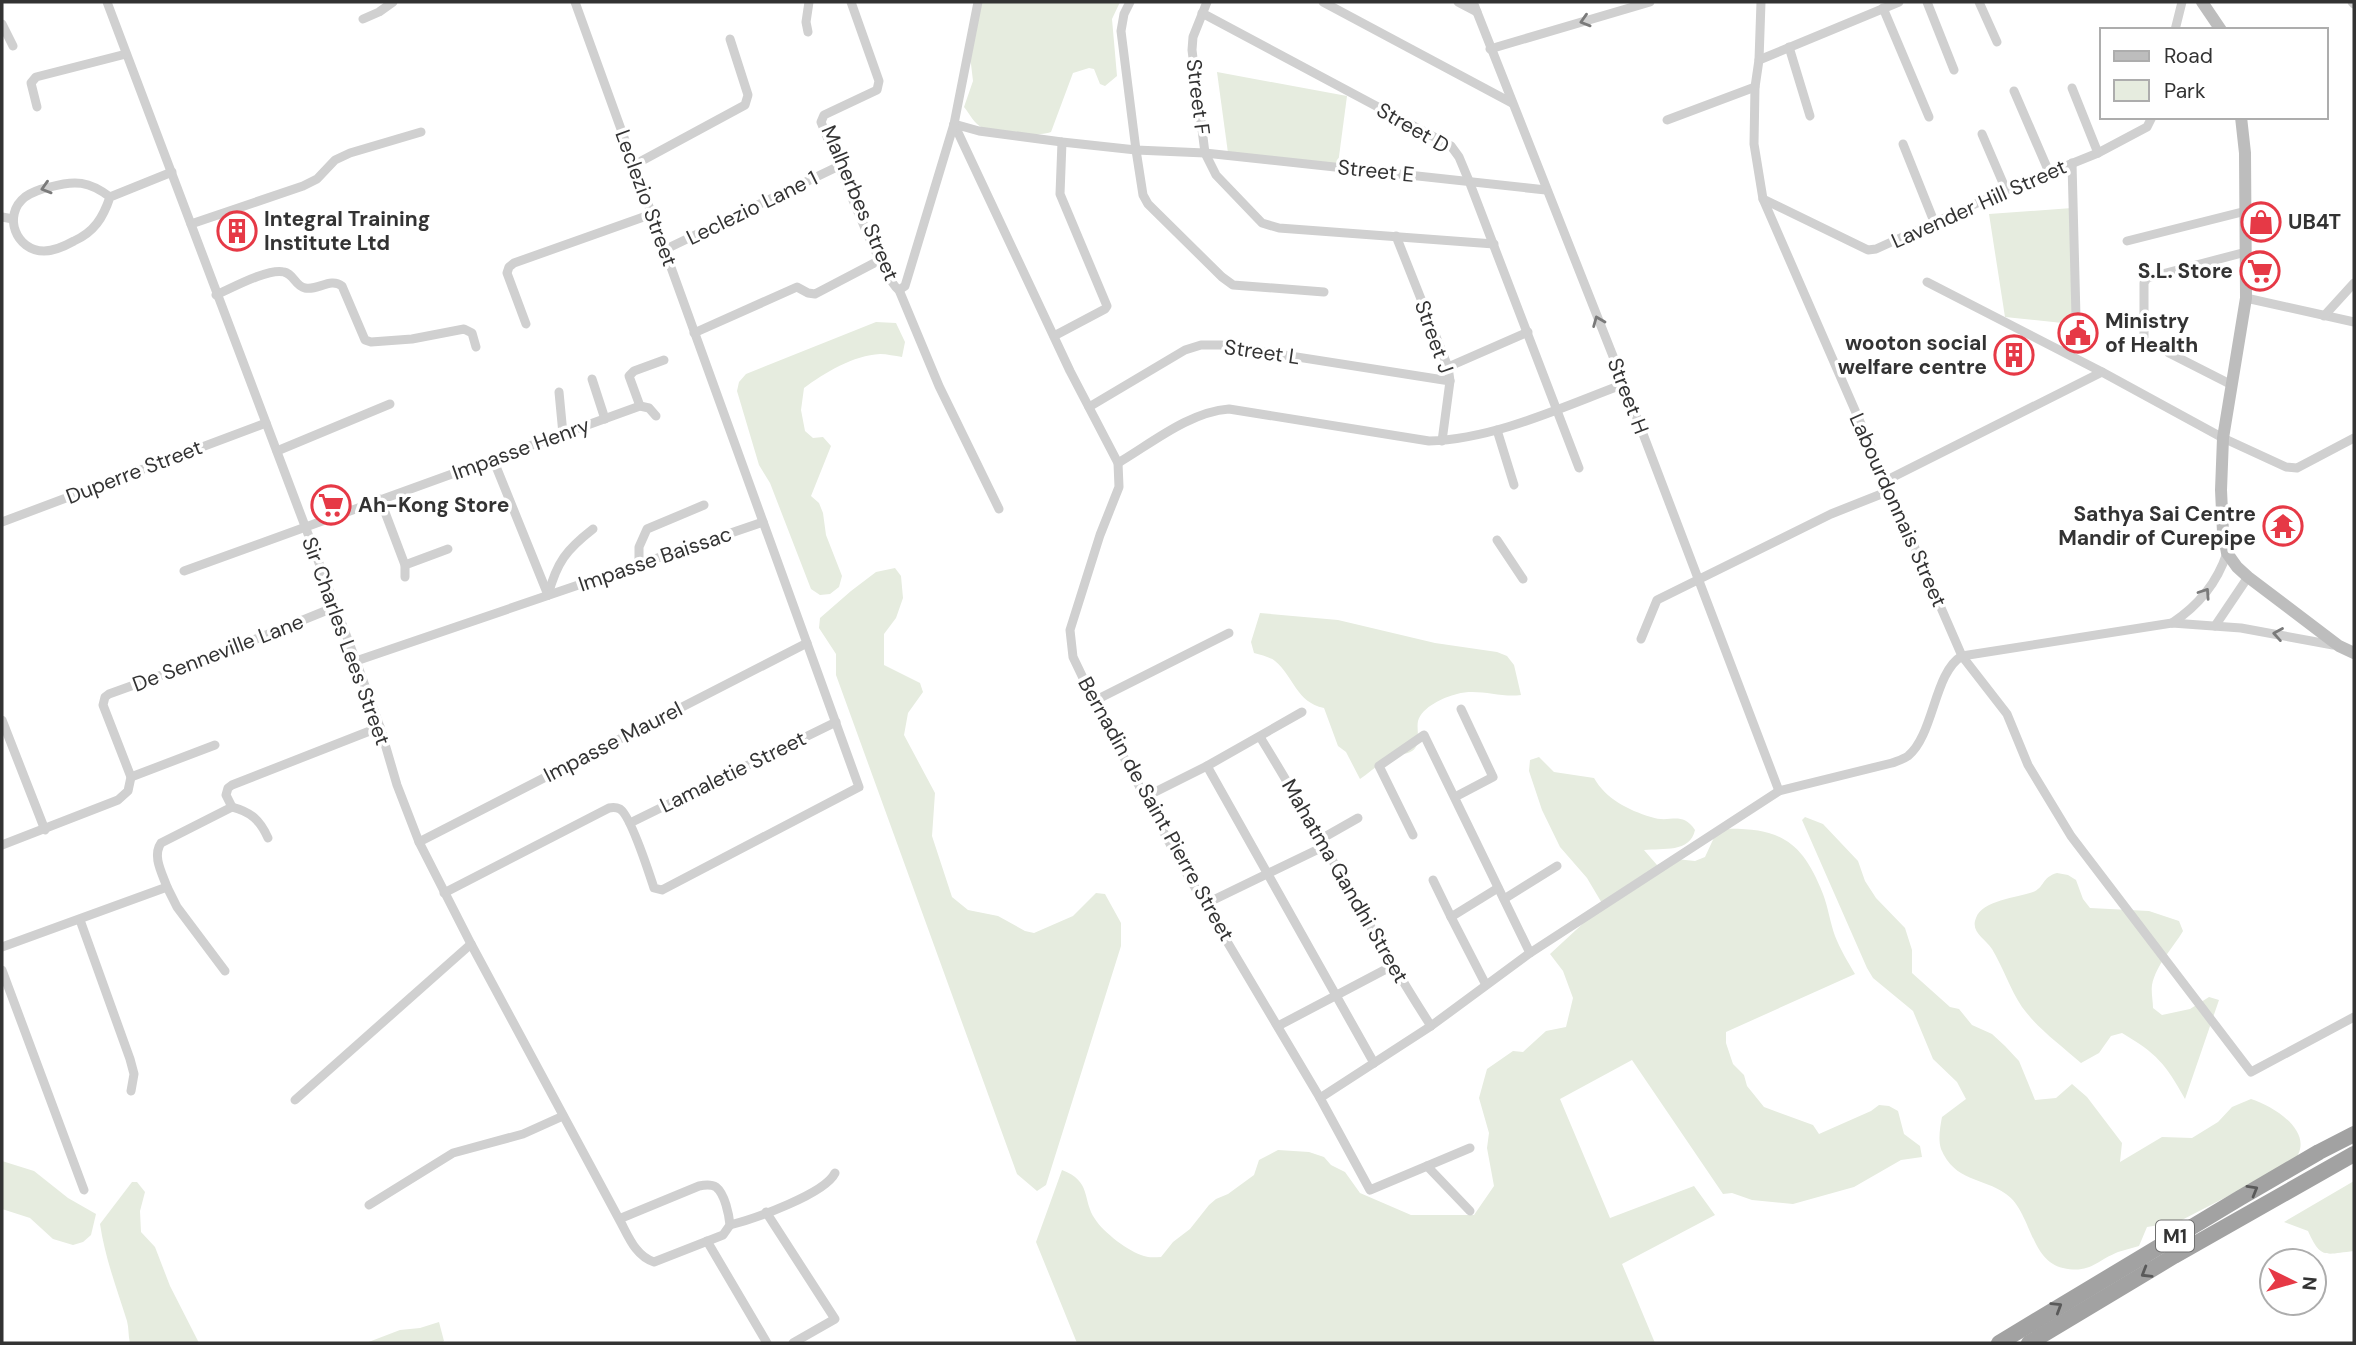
<svg xmlns="http://www.w3.org/2000/svg" width="2356" height="1345" font-family="'DM Sans',sans-serif">
<rect width="100%" height="100%" fill="#fff"/>
<!-- green -->
<g fill="#e6ecdf">
<path d="M977,2H1120L1112,19L1117,76L1105,86L1100,84L1094,69L1089,68L1073,73L1051,132C1036,137 997,135 983,128C974,124 970,114 964,107L973,81L971,64L965,49Z"/>
<polygon points="1217,72 1347,96 1338,164 1228,153"/>
<polygon points="2072,208 2072,324 2005,317 1989,214"/>
<path d="M876,322L896,323L905,342L902,357C895,356 887,354 880,354C854,355 824,373 804,388L801,410L805,431L813,438L823,437L831,446L811,496L819,503L823,513L826,535L842,576L839,587L830,594L820,595L811,589L770,483L759,465L737,391L739,382L746,374Z"/>
<polygon points="895,568 901,576 903,598 896,618 884,634 884,665 920,683 923,692 908,713 904,735 935,793 932,836 952,897 968,910 998,916 1025,931 1034,933 1073,916 1096,893 1105,894 1121,923 1121,946 1046,1185 1037,1191 1017,1174 836,675 836,654 819,628 820,618 851,591 876,572"/>
<path d="M1260,613L1338,620L1435,643L1497,652L1507,656L1514,665L1521,695C1500,698 1478,688 1457,694C1444,697 1422,707 1418,721C1416,731 1422,744 1412,751C1406,755 1397,754 1391,757C1380,763 1370,772 1360,779L1346,752L1338,746L1324,708C1296,702 1294,677 1275,661C1270,657 1261,655 1254,653L1251,642Z"/>
<path d="M1539,757L1554,772L1594,778C1606,799 1628,810 1651,817C1670,824 1681,810 1695,830C1690,853 1663,848 1644,850L1657,865L1676,859L1695,861L1705,857L1718,829C1776,827 1801,837 1823,894C1828,907 1830,922 1835,936C1840,949 1848,962 1855,974L1726,1032V1043L1733,1064L1744,1075L1747,1086L1764,1107L1813,1125L1819,1134L1871,1111L1879,1105L1889,1106L1898,1111L1904,1134L1920,1146L1922,1157L1901,1160L1854,1187L1793,1204L1752,1200L1732,1193L1723,1194L1632,1060L1560,1099L1610,1218L1694,1186L1715,1215L1622,1264L1655,1343H1077L1036,1242L1062,1170C1092,1181 1082,1200 1095,1219C1103,1232 1129,1252 1144,1256C1149,1258 1156,1257 1161,1257L1173,1242L1190,1229L1209,1205L1216,1199L1228,1194L1254,1175L1259,1160L1278,1150L1309,1152L1324,1157L1331,1165L1345,1172L1360,1193L1411,1215H1474L1494,1186L1487,1148L1489,1133L1479,1098L1487,1069L1513,1051L1523,1052L1546,1031L1566,1027L1573,998L1563,971L1550,954L1603,905L1587,878L1560,847L1542,810L1529,771L1530,760Z"/>
<path d="M1805,817L1823,824L1858,861L1865,881L1876,898L1905,928L1912,950V973L1950,1007L1959,1009L1972,1025L1992,1034L2005,1046L2019,1061L2035,1100L2056,1098L2072,1084L2087,1097L2122,1143L2120,1162L2162,1137L2192,1138L2218,1122L2232,1107L2251,1099C2276,1107 2319,1135 2292,1163L2178,1222L2147,1227L2139,1246C2132,1248 2125,1250 2118,1252C2096,1261 2090,1274 2063,1268C2030,1261 2031,1211 2006,1194C1982,1177 1955,1182 1941,1149C1938,1140 1940,1127 1942,1117L1966,1099L1957,1082L1933,1059L1913,1011L1873,978L1867,968L1802,820Z"/>
<path d="M2057,873L2068,875L2076,880L2083,899L2090,908L2149,911L2179,921L2183,931C2173,948 2156,965 2152,985C2151,992 2153,1001 2153,1008L2162,1015L2190,1009L2209,997L2219,1000L2185,1099C2166,1064 2156,1053 2122,1033L2111,1036L2099,1053L2081,1063C2061,1045 2038,1029 2022,1007C2010,989 2003,967 1992,949C1985,938 1970,932 1976,918C1982,900 2017,898 2033,892C2044,888 2042,877 2057,873Z"/>
<polygon points="2,1161 34,1171 68,1198 96,1214 91,1235 83,1242 73,1245 53,1239 30,1218 2,1209"/>
<path d="M2354,1181V1251C2325,1254 2321,1260 2308,1231L2284,1222Z"/>
<path d="M132,1182H137L145,1192L140,1211L141,1232L155,1247L170,1286L199,1343H130C128,1336 129,1328 127,1321C117,1289 105,1258 100,1224Z"/>
<polygon points="439,1322 444,1341 441,1343 366,1343 400,1330 420,1328"/>
</g>
<g fill="none" stroke-linecap="round" stroke-linejoin="round">
<!-- minor -->
<g stroke="#d0d0d0" stroke-width="9">
<path d="M107,2L356,661L380,727L397,785L419,842L471,944L619,1219C628,1235 635,1256 654,1262L723,1235L730,1225C729,1215 725,1194 716,1187C711,1184 704,1185 699,1186L619,1219"/>
<path d="M851,2L879,81L877,90L824,115L821,122C832,148 883,281 899,290L939,386L999,509"/>
<polyline points="1130,2 1124,14 1121,31 1136,150 1143,195 1148,204 1222,277 1233,285 1324,292"/>
<polyline points="1207,2 1193,37 1192,50 1205,153 1216,175 1262,223 1279,228 1494,244"/>
<polyline points="1323,2 1512,103"/>
<polyline points="1458,2 1477,12"/>
<polyline points="1473,2 1624,384 1779,791"/>
<polyline points="1761,2 1759,60 1755,87 1754,144 1763,199 1962,656 2007,714 2028,765 2071,836 2251,1072 2354,1017"/>
<polyline points="1927,2 1954,70"/>
<polyline points="1979,2 1997,42"/>
<polyline points="2352,2 2354,4"/>
<polyline points="1883,8 1929,117"/>
<polyline points="1202,13 1451,146 1459,157 1469,181 1579,468"/>
<polyline points="363,19 379,12 393,2"/>
<polyline points="2,24 13,46"/>
<polyline points="2175,30 2182,2"/>
<polyline points="808,32 806,22 809,2"/>
<polyline points="1789,47 1810,116"/>
<polyline points="1490,49 1650,2"/>
<polyline points="1759,60 1899,2"/>
<polyline points="2072,88 2098,153"/>
<polyline points="2014,91 2049,172"/>
<polyline points="37,107 31,83 36,77 126,54"/>
<polyline points="1667,120 1755,87"/>
<polyline points="954,124 1070,371 1118,463 1119,487 1100,535 1070,630 1073,657 1094,701 1178,859 1320,1098 1370,1190 1470,1148"/>
<polyline points="954,124 979,131 1062,142 1136,150 1205,153 1546,190"/>
<polyline points="1982,134 2006,190"/>
<polyline points="1903,144 1935,224"/>
<polyline points="2072,163 2076,317"/>
<polyline points="634,165 745,105 748,95 730,39"/>
<path d="M110,197C89,181 75,180 50,187C41,189 32,192 25,197C2,215 16,251 44,251C55,251 65,246 74,241C94,232 103,218 110,197L172,172"/>
<polyline points="1763,199 1868,250 1876,249 2006,190 2098,153 2147,127 2152,117"/>
<polyline points="2,217 13,219"/>
<polyline points="191,224 303,186 317,179 335,160 350,153 421,132"/>
<polyline points="1396,236 1448,367 1450,381 1442,441"/>
<polyline points="2127,241 2246,211"/>
<polyline points="664,250 839,166"/>
<polyline points="1927,282 2102,372 2223,438 2286,467 2297,468 2354,438"/>
<polyline points="899,290 905,286 954,124 978,2"/>
<path d="M216,295C232,288 268,268 284,272C294,274 295,286 305,288C318,291 330,277 342,286L365,340L371,342L412,339L464,329L472,333L476,347"/>
<polyline points="2246,298 2354,322"/>
<polyline points="2324,316 2354,283"/>
<polyline points="526,324 507,273 509,267 514,263 652,214"/>
<polyline points="694,333 797,287 808,293 815,294 880,260"/>
<polyline points="1054,336 1105,309 1107,306 1060,194 1062,142"/>
<polyline points="2144,337 2144,283 2147,278 2246,252"/>
<polyline points="2169,353 2230,384"/>
<polyline points="1448,367 1528,332"/>
<polyline points="592,379 605,419"/>
<polyline points="559,392 563,434"/>
<polyline points="640,406 629,376 634,371 664,360"/>
<polyline points="1089,407 1185,350 1201,345 1221,345 1450,381"/>
<polyline points="1497,430 1514,485"/>
<polyline points="277,451 390,404"/>
<polyline points="493,459 548,595"/>
<path d="M1118,463C1152,443 1189,412 1229,409L1429,441C1495,439 1562,407 1624,384"/>
<polyline points="1885,481 2102,372"/>
<polyline points="380,499 405,565 405,577"/>
<polyline points="2,522 266,423"/>
<polyline points="1497,540 1523,579"/>
<polyline points="405,565 448,549"/>
<polyline points="639,565 639,547 647,529 704,505"/>
<polyline points="184,571 640,406 649,408 656,416"/>
<path d="M548,595C557,562 566,550 593,529"/>
<path d="M2172,623C2198,606 2217,583 2227,553"/>
<polyline points="2215,626 2248,577"/>
<polyline points="1641,639 1657,600 1831,514 1889,491"/>
<polyline points="356,661 763,522"/>
<polyline points="1094,701 1229,633"/>
<polyline points="2,720 45,830"/>
<path d="M1260,737C1319,832 1370,932 1431,1026"/>
<polyline points="1207,766 1374,1063"/>
<polyline points="131,777 215,745"/>
<polyline points="1145,797 1207,766 1302,712"/>
<polyline points="1455,797 1493,777 1461,709"/>
<polyline points="232,807 226,795 228,788 232,785 380,727"/>
<path d="M232,807C251,812 260,820 268,838"/>
<polyline points="630,823 836,722"/>
<polyline points="1413,835 1379,766 1424,735 1530,953"/>
<polyline points="1321,839 1358,818"/>
<polyline points="419,842 807,643"/>
<polyline points="2,845 118,800 128,791 131,777 103,705 105,697 109,694 209,658 335,607"/>
<polyline points="1433,880 1451,917"/>
<path d="M167,887C162,873 152,856 161,843L232,807"/>
<path d="M444,893L609,808C614,807 616,807 620,809C631,816 649,873 654,888L662,890L859,787L575,2"/>
<polyline points="1504,899 1557,866"/>
<polyline points="1205,904 1325,846"/>
<polyline points="80,920 130,1059 134,1074 131,1091"/>
<polyline points="2,947 167,887 177,907 225,971"/>
<polyline points="2,970 84,1190"/>
<polyline points="1486,985 1451,917 1498,888"/>
<polyline points="1278,1026 1392,966"/>
<path d="M1320,1098L1431,1026L1530,953L1779,791L1892,763C1897,761 1904,759 1908,756C1934,735 1934,672 1962,656L2172,623L2241,628L2333,645"/>
<polyline points="295,1100 471,944"/>
<polyline points="1427,1166 1470,1211"/>
<polyline points="369,1205 453,1153 523,1134 563,1116"/>
<polyline points="766,1212 835,1319 793,1343"/>
<path d="M730,1225C754,1219 825,1194 835,1173"/>
<polyline points="707,1241 767,1343"/>
</g>
<!-- secondary -->
<g stroke="#bdbdbd" stroke-width="12">
<polyline points="2202,2 2221,30"/>
<polyline points="2241,117 2245,153 2246,298 2223,438 2221,490 2223,532 2227,553 2237,567 2248,577 2339,646 2354,653"/>
</g>
<!-- trunk -->
<g stroke="#a2a2a2" stroke-width="16">
<polyline points="1999,1343 2240,1198 2319,1152 2354,1134"/>
<polyline points="2029,1343 2174,1256 2354,1154"/>
</g>
</g>
<!-- one-way arrows -->
<defs><path id="oneway-chevron" d="M-2-3.5L2.5 0L-2 3.5" fill="none" stroke-width="1.6" stroke-linecap="round" stroke-linejoin="round" transform="scale(1.75)"/></defs>
<g stroke="#7a7a7a">
<use href="#oneway-chevron" transform="translate(1585 21) rotate(163)"/>
<use href="#oneway-chevron" transform="translate(46 188) rotate(163)"/>
<use href="#oneway-chevron" transform="translate(1598 321) rotate(-112)"/>
<use href="#oneway-chevron" transform="translate(2205 593) rotate(-56)"/>
<use href="#oneway-chevron" transform="translate(2278 634) rotate(-170)"/>
</g>
<g stroke="#5a5a5a">
<use href="#oneway-chevron" transform="translate(2253 1190) rotate(-30)"/>
<use href="#oneway-chevron" transform="translate(2146 1273) rotate(149)"/>
<use href="#oneway-chevron" transform="translate(2057 1307) rotate(-32)"/>
</g>
<!-- icons -->
<defs>
<g id="shop-ring" transform="scale(2.0125)"><circle r="9.5" fill="#fff" stroke="#e63946" stroke-width="1.5"/><path d="M-5-2.5h2.3a2.7 3.5 0 0 1 5.4 0H5L5.5 6h-11ZM-1.5-2.5h3a1.5 2.3 0 0 0-3 0Z" fill="#e63946"/></g>
<g id="building-ring" transform="scale(2.0125)"><circle r="9.5" fill="#fff" stroke="#e63946" stroke-width="1.5"/><path d="M-4-6H4V6H1V3H-1V6H-4ZM-2.5-4.3h1.7v1.8h-1.7ZM.8-4.3h1.7v1.8H.8ZM-2.5-1h1.7V.8h-1.7ZM.8-1h1.7V.8H.8Z" fill="#e63946"/></g>
<g id="supermarket-ring" transform="scale(2.0125)"><circle r="9.5" fill="#fff" stroke="#e63946" stroke-width="1.5"/><path d="M-6-5.5h2.5l.6 2H6L4.5 2H-2.5L-4.4-4H-6ZM-1.5 3.2a1.3 1.3 0 1 0 .1 0ZM3 3.2a1.3 1.3 0 1 0 .1 0Z" fill="#e63946"/></g>
<g id="civic-ring" transform="scale(2.0125)"><circle r="9.5" fill="#fff" stroke="#e63946" stroke-width="1.5"/><path d="M-.6-6.5H3V-4.5H.6V-3L4-1V1h2V6H-6V1h2V-1L-.6-3ZM-1.2 2.5V6h2.4V2.5Z" fill="#e63946"/></g>
<g id="temple-ring" transform="scale(2.0125)"><circle r="9.5" fill="#fff" stroke="#e63946" stroke-width="1.5"/><path d="M0-6L5-2H3V0L6.5 2.5H4V6H1.5V3h-3V6H-4V2.5H-6.5L-3 0V-2H-5Z" fill="#e63946"/></g>
</defs>
<g fill-rule="evenodd">
<use href="#shop-ring" x="2261" y="222"/>
<use href="#building-ring" x="237" y="231"/>
<use href="#supermarket-ring" x="2260" y="271"/>
<use href="#civic-ring" x="2078" y="333"/>
<use href="#building-ring" x="2014" y="355"/>
<use href="#supermarket-ring" x="331" y="505"/>
<use href="#temple-ring" x="2283" y="526"/>
</g>
<g text-anchor="middle" stroke-width="7" stroke-linejoin="round" paint-order="stroke">
<!-- shield labels -->
<rect fill="#fff" stroke="#707070" stroke-width="2" x="2156" y="1220.5" width="38" height="31" rx="5"/>
<g font-size="19" font-weight="bold" fill="#333">
<text x="2175" y="1243">M1</text>
</g>
<!-- street labels -->
<g font-size="21" fill="#333" stroke="#fff">
<text transform="translate(1198 97) rotate(83)" y="7">Street F</text>
<text transform="translate(1413 128) rotate(30)" y="7">Street D</text>
<text transform="translate(1376 171) rotate(6)" y="7">Street E</text>
<text transform="translate(646 198) rotate(70)" y="7">Leclezio Street</text>
<text transform="translate(860 203) rotate(67)" y="7">Malherbes Street</text>
<text transform="translate(1979 204) rotate(-24)" y="7">Lavender Hill Street</text>
<text transform="translate(752 208) rotate(-26)" y="7">Leclezio Lane 1</text>
<text transform="translate(1434 337) rotate(70)" y="7">Street J</text>
<text transform="translate(1262 352) rotate(8)" y="7">Street L</text>
<text transform="translate(1628 396) rotate(69)" y="7">Street H</text>
<text transform="translate(521 449) rotate(-20)" y="7">Impasse Henry</text>
<text transform="translate(134 472) rotate(-21)" y="7">Duperre Street</text>
<text transform="translate(1898 510) rotate(66)" y="7">Labourdonnais Street</text>
<text transform="translate(655 559) rotate(-19)" y="7">Impasse Baissac</text>
<text transform="translate(346 641) rotate(70)" y="7">Sir Charles Lees Street</text>
<text transform="translate(218 653) rotate(-21)" y="7">De Senneville Lane</text>
<text transform="translate(613 742) rotate(-27)" y="7">Impasse Maurel</text>
<text transform="translate(733 772) rotate(-26)" y="7">Lamaletie Street</text>
<text transform="translate(1156 809) rotate(61)" y="7">Bernadin de Saint Pierre Street</text>
<text transform="translate(1345 881) rotate(60)" y="7">Mahatma Gandhi Street</text>
</g>
<!-- poi labels -->
<g font-size="21" font-weight="bold" fill="#333" stroke="#fff" text-anchor="start">
<text x="264" y="226">Integral Training<tspan x="264" dy="24">Institute Ltd</tspan></text>
<text x="2288" y="229">UB4T</text>
<text x="2233" y="278" text-anchor="end">S.L. Store</text>
<text x="2105" y="328">Ministry<tspan x="2105" dy="24">of Health</tspan></text>
<text x="1987" y="350" text-anchor="end">wooton social<tspan x="1987" dy="24">welfare centre</tspan></text>
<text x="358" y="512">Ah-Kong Store</text>
<text x="2256" y="521" text-anchor="end">Sathya Sai Centre<tspan x="2256" dy="24">Mandir of Curepipe</tspan></text>
</g>
</g>
<!-- border -->
<rect width="2356" height="1345" fill="none" stroke="#333333" stroke-width="7"/>
<!-- legend -->
<rect x="2100" y="28" width="228" height="91" fill="#ffffff" stroke="#adadad" stroke-width="2"/>
<rect x="2114" y="51" width="35" height="10" fill="#bdbdbd" stroke="#adadad" stroke-width="2"/>
<text x="2164" y="63" font-size="21" fill="#333333">Road</text>
<rect x="2114" y="80" width="35" height="21" fill="#e6ecdf" stroke="#adadad" stroke-width="2"/>
<text x="2164" y="98" font-size="21" fill="#333333">Park</text>
<!-- north arrow -->
<g transform="translate(2293 1282) rotate(95)"><circle r="33" fill="#ffffff" stroke="#adadad" stroke-width="2"/>
<path d="M0-5L12 26L0 18L-12 26Z" fill="#e63946"/>
<text y="-10" font-size="19" font-weight="bold" text-anchor="middle" fill="#333333">N</text>
</g>
</svg>
